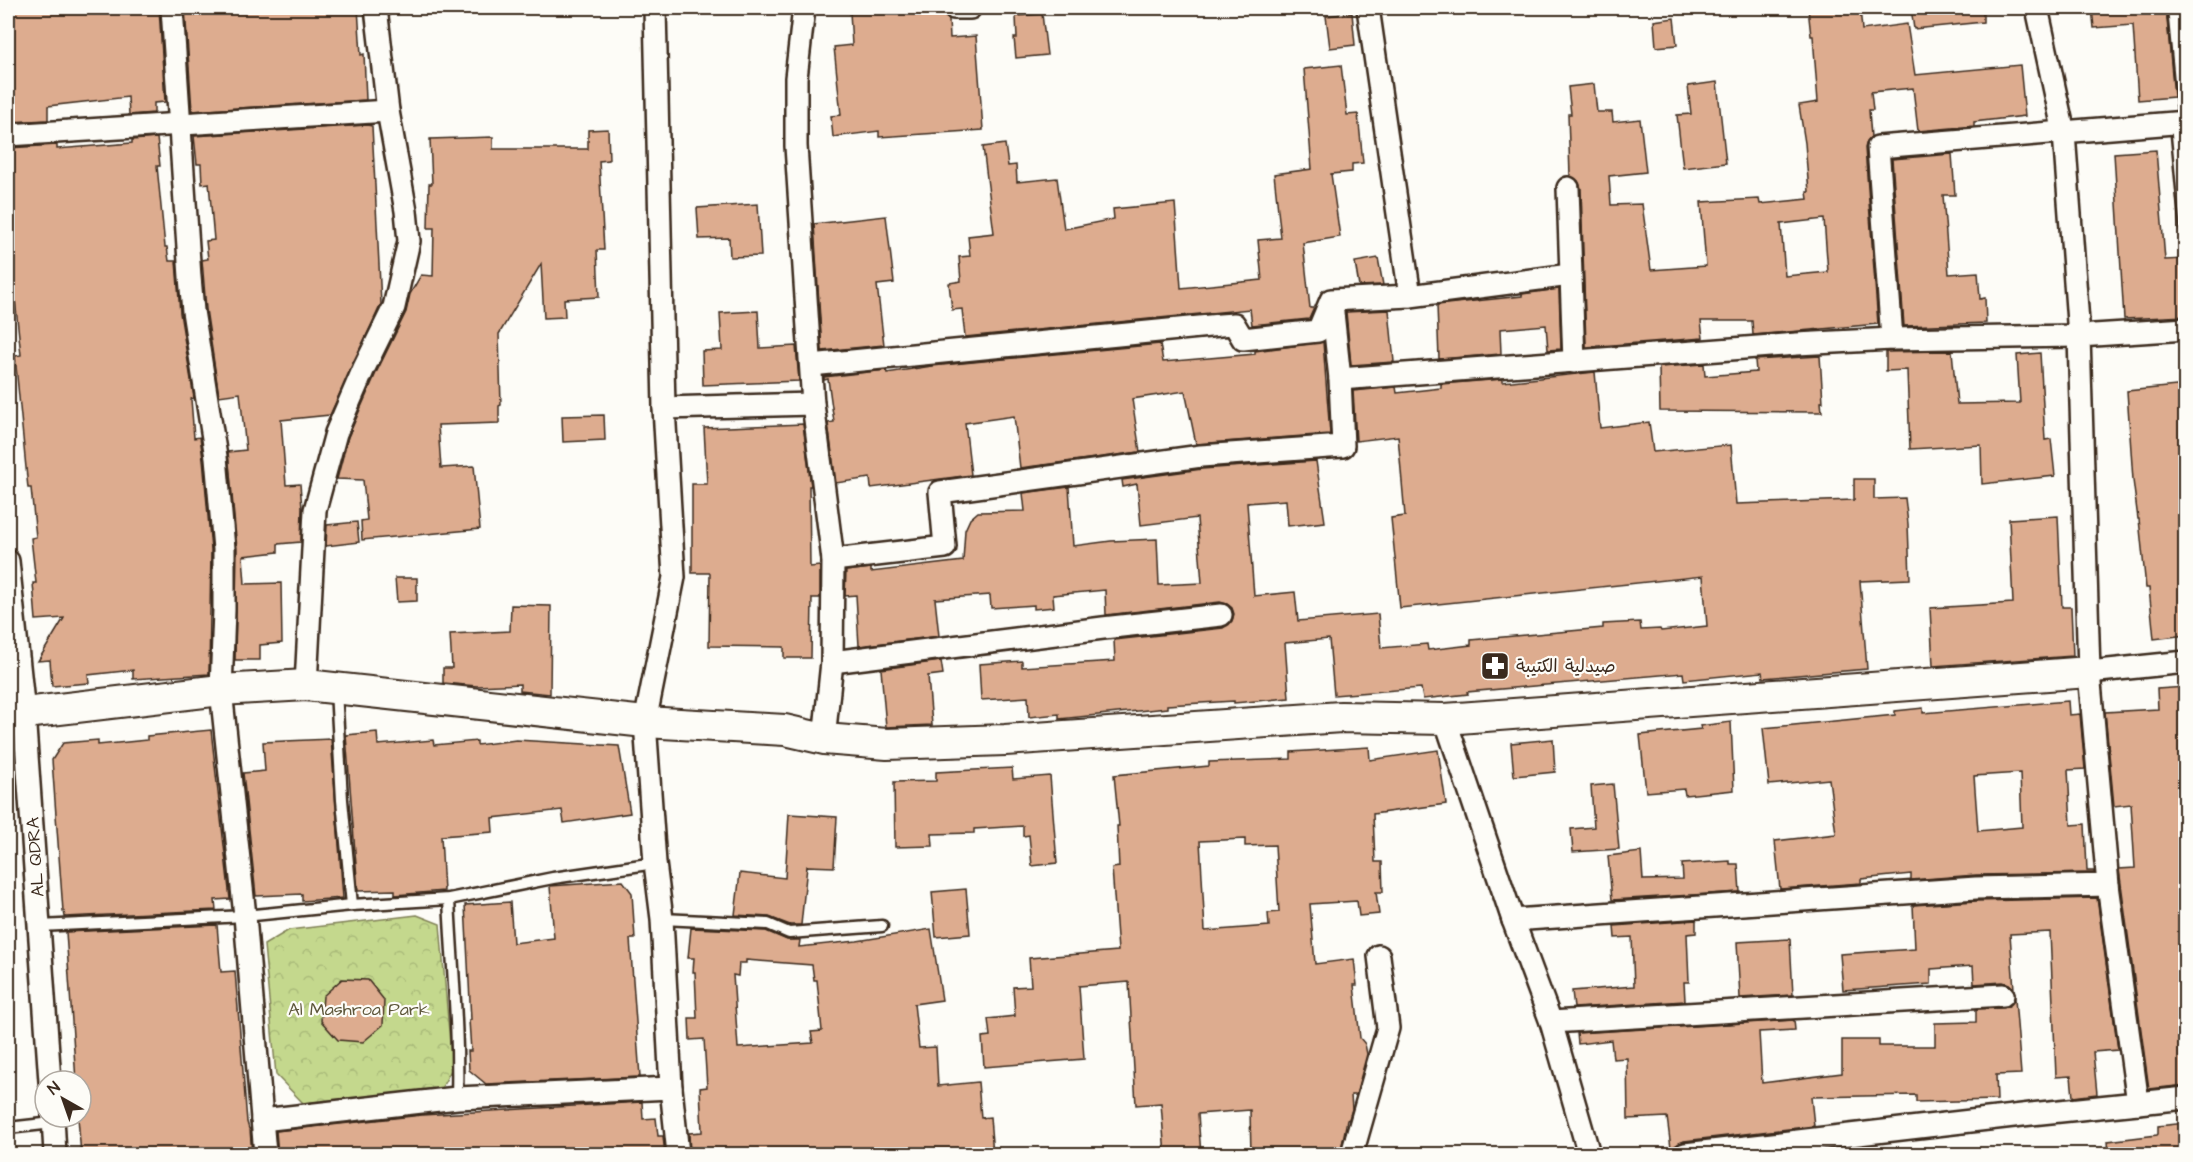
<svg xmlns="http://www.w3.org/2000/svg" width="2193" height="1162" font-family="'Architects Daughter','Playpen Sans Arabic',sans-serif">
<defs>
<pattern id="park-crowns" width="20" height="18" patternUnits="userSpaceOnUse" patternTransform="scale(1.5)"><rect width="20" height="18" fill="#c4d88d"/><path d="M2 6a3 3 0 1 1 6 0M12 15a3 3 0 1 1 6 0" fill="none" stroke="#a9ba79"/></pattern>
</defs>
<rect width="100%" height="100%" fill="#fdfcf7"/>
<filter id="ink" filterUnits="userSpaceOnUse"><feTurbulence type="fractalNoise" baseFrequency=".0167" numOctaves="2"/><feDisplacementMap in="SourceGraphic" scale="12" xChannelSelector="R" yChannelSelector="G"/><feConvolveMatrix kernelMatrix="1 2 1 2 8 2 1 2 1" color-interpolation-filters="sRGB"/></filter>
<g filter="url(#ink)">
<!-- park -->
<polygon fill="url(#park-crowns)" stroke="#808156" stroke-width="1.5" points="417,915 440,924 452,1068 441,1089 303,1103 276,1075 264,945 289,930"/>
<!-- building -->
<g fill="#ddac8f" stroke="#3b2a1e" stroke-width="1.5" fill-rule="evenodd">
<polygon points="8,8 159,8 165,102 154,103 154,113 129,115 128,97 48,106 48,120 8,122"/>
<polygon points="185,8 358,8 361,55 364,54 366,100 192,111"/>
<polygon points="915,8 941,8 943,15 949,20 950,38 976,36 983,130 879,137 879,131 833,137 831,116 841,115 834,47 852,45 850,12"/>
<path d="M1808,8H1860L1862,30L1907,24L1915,75L2020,65L2025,116L1974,122V126L1918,131L1913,88L1871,92L1873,110H1869L1871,137L1867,141L1865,148L1878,324L1753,335L1752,321H1701L1703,338L1586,347L1581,188L1578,181L1570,176L1568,114H1571L1568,87L1594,84L1597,112H1612L1613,122L1640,119L1646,172L1609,176L1611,205L1642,204L1651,270L1706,266L1701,202L1759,199L1760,204L1808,199L1807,192H1809L1805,143L1799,105L1818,102L1813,36H1811ZM1824,219L1828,272L1785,276L1781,224Z"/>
<polygon points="1911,8 1983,8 1983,22 1914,29"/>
<polygon points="2092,8 2166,8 2174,97 2138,100 2133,25 2094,28"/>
<polygon points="2180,8 2186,8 2186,59"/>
<polygon points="1352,13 1355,45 1330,48 1326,16"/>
<polygon points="1042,14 1047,55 1016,58 1014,38 1017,38 1016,16"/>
<polygon points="1674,18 1677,45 1656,47 1654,21"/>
<polygon points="1341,65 1347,115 1358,114 1363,163 1352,164 1352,172 1331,174 1340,237 1303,243 1310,308 1314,308 1309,319 1252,325 1250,309 965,337 962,309 952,310 949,283 961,281 959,257 970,256 968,236 994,233 983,147 1005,144 1008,166 1016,165 1017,182 1057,178 1064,229 1114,219 1113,209 1175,203 1181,288 1262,280 1258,240 1281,238 1274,174 1312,169 1304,69"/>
<polygon points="1717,82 1726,163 1683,168 1677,115 1691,114 1688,86"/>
<polygon points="367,125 372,126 381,304 330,415 281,420 286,485 300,484 302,508 301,542 278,544 278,552 243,556 245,584 281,583 282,643 260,645 260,660 235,660 237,549 228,452 246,450 240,393 219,396 206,309 202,260 208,259 206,241 214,240 209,183 202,184 201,164 197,164 194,136"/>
<polygon points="608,129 609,160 599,161 604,250 597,250 599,297 564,299 565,317 544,318 541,264 499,334 501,405 499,406 499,423 438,425 441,468 474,466 480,529 362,540 361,521 367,520 363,480 337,479 348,437 376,373 406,312 410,294 421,275 433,276 434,228 428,228 429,184 432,184 430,139 493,137 493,149 588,149 588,130"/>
<polygon points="157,138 160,166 157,166 165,247 167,247 169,261 176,261 180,313 194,398 191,399 194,438 200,437 203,459 211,550 209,674 133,679 133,670 88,675 89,683 52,686 50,660 38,661 64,618 36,620 33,583 36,583 31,538 36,537 31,488 28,488 15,356 21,355 12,271 8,198 8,148 57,145 57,149 132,143 132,140"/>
<polygon points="2156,150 2165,260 2186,259 2186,316 2124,319 2114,153"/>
<polygon points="1952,154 1955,195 1943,195 1949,274 1978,272 1980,299 1985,298 1986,323 1904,326 1892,159"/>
<polygon points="758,204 761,256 730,257 729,238 699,239 697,208"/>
<polygon points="886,216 894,283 877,285 884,345 822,351 814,224"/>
<polygon points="1378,258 1383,285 1359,286 1355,262"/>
<polygon points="1559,289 1561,349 1548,350 1546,325 1500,329 1501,354 1439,359 1437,305 1522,296 1522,294"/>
<polygon points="1389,310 1394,362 1351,365 1346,312"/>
<polygon points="758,311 760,348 796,346 799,381 703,385 702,351 722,350 720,313"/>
<polygon points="1323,342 1330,434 1196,444 1185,391 1132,399 1140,452 1020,468 1014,416 965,423 971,475 871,488 870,478 836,483 828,423 834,422 828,379 824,380 824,377 886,370 887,373 932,366 1160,344 1163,362 1255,354 1255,351"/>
<polygon points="1952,351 1957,404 2020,403 2017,355 2040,353 2045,440 2051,439 2055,476 1982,484 1981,445 1910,449 1907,370 1886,371 1886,352"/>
<polygon points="1820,356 1823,402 1821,402 1822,412 1660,411 1659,367 1704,364 1705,376 1756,372 1755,360"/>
<polygon points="1595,372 1600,428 1649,422 1653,452 1731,445 1736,504 1854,500 1854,479 1874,479 1874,499 1905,498 1908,524 1910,579 1860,581 1867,669 1763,678 1762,672 1684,680 1683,673 1467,692 1468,694 1423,699 1421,688 1334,695 1329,639 1285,643 1289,698 1234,703 1234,701 1167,705 1167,708 1059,719 1059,714 1029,717 1028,697 981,700 979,664 1022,661 1022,667 1115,661 1114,640 1223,628 1232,621 1234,614 1232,608 1227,604 1220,602 1106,615 1105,590 1053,595 1054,607 1034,609 1034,605 991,608 990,595 935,599 939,636 859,646 856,595 845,596 846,571 871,568 871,572 963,561 965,530 970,519 978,512 1025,511 1023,493 1069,487 1073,546 1111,541 1157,539 1159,585 1202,583 1197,518 1141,525 1137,484 1123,487 1122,480 1202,469 1316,461 1325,522 1288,526 1286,500 1247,503 1254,596 1295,592 1298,621 1378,614 1381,648 1427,644 1428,650 1471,645 1471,640 1603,628 1603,624 1640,622 1641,630 1660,629 1661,631 1707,626 1703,576 1400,608 1391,518 1405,516 1398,436 1356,441 1353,391 1396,387 1397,393 1441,388 1441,384 1503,379 1503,382"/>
<polygon points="2186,385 2186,635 2154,639 2149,588 2146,588 2139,519 2138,519 2133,480 2127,391"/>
<polygon points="604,415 605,440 563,442 562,416"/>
<polygon points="803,424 811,486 809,486 810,567 820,566 820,598 812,598 811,658 784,658 784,647 709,646 710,573 692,573 692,484 707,484 704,428"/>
<polygon points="2058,516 2062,607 2071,607 2073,656 1933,666 1930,608 2013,603 2009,519"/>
<polygon points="357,522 359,542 326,546 327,525"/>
<polygon points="395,578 417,578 417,601 397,602"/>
<polygon points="511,605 551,606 550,694 520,691 520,684 477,686 443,683 443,668 452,668 450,634 510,631"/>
<polygon points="941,661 943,674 928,676 932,725 886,727 881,669"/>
<polygon points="2186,687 2186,1085 2149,1089 2119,869 2135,868 2131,804 2114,806 2105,712 2158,709 2157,689"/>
<path d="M2068,701L2069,715L2080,714L2085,769L2068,770L2071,825L2085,824L2087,871H2094V873L1976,875L1911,880V874L1861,879V883L1780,889L1775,841L1836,834L1829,779L1769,785L1763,728L1895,715V711L1923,708V713ZM2020,773L2022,827L1978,831L1974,776Z"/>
<polygon points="1731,722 1734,790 1685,795 1684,789 1646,792 1640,735 1701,729 1700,726"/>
<polygon points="211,730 230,899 215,900 216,910 65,917 64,911 63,911 52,760 63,743 98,740 98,745 147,740 147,736"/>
<polygon points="377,732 378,745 433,740 434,745 477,741 477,745 516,740 619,746 630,813 564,823 562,810 492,818 493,832 441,836 444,891 395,895 395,890 358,891 346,735"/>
<polygon points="331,739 343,898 302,901 302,894 256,896 243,773 265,771 263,742"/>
<polygon points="1553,739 1555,772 1514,776 1511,743"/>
<path d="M1369,747L1370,760L1438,750L1446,804L1373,814L1375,862H1382L1383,892H1376L1379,914L1359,916L1357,901L1310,904L1315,964L1354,959L1357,985H1354L1360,1038L1365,1044L1367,1054L1356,1095H1351L1352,1109L1349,1119L1347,1120L1340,1155H1251L1250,1110L1198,1114L1201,1155H1165L1161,1103L1136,1105L1129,982L1079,986L1084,1059L984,1067L982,1037L990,1036L988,1019L1015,1016L1013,987L1031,986L1029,958L1118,951L1112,868L1119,867L1117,826H1119L1114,775L1209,766V762L1291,759V752ZM1245,839V846L1275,845L1279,912L1268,913L1269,926L1205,931L1200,841Z"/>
<polygon points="1012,768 1013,779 1050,776 1057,863 1032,866 1029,835 1023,836 1023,826 974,829 974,833 932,834 933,846 895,847 894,782 936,781 936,772"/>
<polygon points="1613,784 1619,849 1573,852 1571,829 1594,827 1591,786"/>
<polygon points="789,814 837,817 834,867 807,866 801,925 790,925 769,917 735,915 740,873 785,878"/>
<polygon points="1641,852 1643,880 1683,879 1682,864 1730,861 1730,864 1738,864 1740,892 1612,900 1608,856"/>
<polygon points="623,881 632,893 635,939 630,939 640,1077 486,1084 469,1070 468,1051 471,1051 469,1020 471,1020 465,905 510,902 513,943 554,938 550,886"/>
<polygon points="966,889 970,934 936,937 932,892"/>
<polygon points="2097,898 2118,1050 2093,1052 2097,1094 2073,1097 2071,1076 2056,1077 2050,932 2010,934 2014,989 2009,984 2003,982 1974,984 1973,966 1931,969 1931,984 1843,990 1840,954 1915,949 1913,905 1977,901"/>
<polygon points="1696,920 1696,933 1687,934 1689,982 1684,982 1685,1001 1574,1008 1572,991 1634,986 1632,937 1615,938 1614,926"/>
<polygon points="217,925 221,972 235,971 247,1122 249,1129 250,1129 252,1155 81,1155 78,1117 81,1117 81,1081 76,1081 66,932"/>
<path d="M691,928L766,931L787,940H800L799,947L857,941L931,929L942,1000L914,1004L919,1048L936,1047L938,1086L978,1082L981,1118L990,1117L993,1155H690L689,1133L702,1132L700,1088L707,1087L704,1039L690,1040L689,1018H697L695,972H693L694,958H688ZM746,960L812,965L814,980H817L822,1031L811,1032L813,1043L738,1048L733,975L738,976L739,963H746Z"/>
<polygon points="1790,939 1793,995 1740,998 1737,942"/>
<polygon points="342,979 368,980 384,1000 383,1025 363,1042 338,1040 321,1021 323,996"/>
<polygon points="2015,999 2021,1074 1996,1075 1997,1100 1916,1102 1916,1095 1811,1097 1814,1126 1684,1141 1671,1148 1667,1117 1628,1119 1627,1058 1613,1059 1611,1040 1578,1044 1577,1033 1794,1020 1795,1030 1759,1032 1762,1083 1842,1073 1842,1040 1879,1040 1879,1046 1935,1046 1935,1023 1976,1022 1976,1009 2004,1008 2010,1005"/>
<polygon points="642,1102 643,1119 656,1118 658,1136 663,1136 665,1155 278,1155 276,1131 422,1115"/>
<polygon points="2186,1123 2186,1155 2109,1155 2108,1141 2157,1135 2158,1134 2158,1126"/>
</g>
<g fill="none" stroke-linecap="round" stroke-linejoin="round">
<!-- lane casing -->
<g stroke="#3b2a1e" stroke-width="15">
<g id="lane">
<polyline points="2173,8 2184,122"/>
<polyline points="2176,124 2186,230"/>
<polyline points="336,690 342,800 352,905"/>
<path d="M449,899C452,965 459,1032 457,1098"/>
<polyline points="662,919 768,924 789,933 882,926"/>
<polyline points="40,926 245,916 352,905 449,899 553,878 655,863"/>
<polyline points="8,1128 53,1123"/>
</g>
</g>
<!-- street casing -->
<g stroke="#3b2a1e" stroke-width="26">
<g id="street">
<polyline points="172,8 190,277 193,311 216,457 224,549 224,610 221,690 245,916 265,1154"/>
<polyline points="655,8 664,408 674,577 645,722 655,863 662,919 671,1088 678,1154"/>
<polyline points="804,8 796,78 796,146 813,404 833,560 832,662 824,739"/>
<polyline points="954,8 970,8"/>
<polyline points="1368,8 1410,296"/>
<polyline points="8,135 388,111"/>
<polyline points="1568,188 1574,362"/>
<polyline points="1892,339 1878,147 2186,122"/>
<polyline points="811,365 1220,325 1234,324 1243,339 1318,331 1331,300 1410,296 1570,275"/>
<polyline points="1340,379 1797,344 1892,339 2079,336 2186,329"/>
<polyline points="664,408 813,404"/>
<polyline points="833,560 945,547 940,492 1201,456 1343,446 1340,379 1332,303"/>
<polyline points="8,561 24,713 50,1081"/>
<polyline points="832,662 1103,628 1221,615"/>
<polyline points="2089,672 2186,662"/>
<polyline points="306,685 315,510 336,433 364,368 394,307 409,241 406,211 388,111 376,8"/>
<polyline points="1445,719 1513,920 1551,1022 1589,1154"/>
<polyline points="2108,885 2138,1103"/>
<polyline points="1513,920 1976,888 2108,885 2089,672 2079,336 2064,133 2037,8"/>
<polyline points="1551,1022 2003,995"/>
<polyline points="53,1117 55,1154"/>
<polyline points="262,1120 457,1098 671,1088"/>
<polyline points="1352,1154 1388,1028 1379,956"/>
<polyline points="1685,1154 2031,1114 2186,1098"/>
</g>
</g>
<!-- secondary casing -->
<g stroke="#3b2a1e" stroke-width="34">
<polyline id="secondary" points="8,715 221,690 306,685 645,722 785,730 824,739 887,744 1005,740 1341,717 1445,719 2089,672"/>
</g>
<!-- lane -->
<use href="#lane" stroke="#fdfcf7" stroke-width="10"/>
<!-- street -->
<use href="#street" stroke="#fdfcf7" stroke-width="21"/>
<!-- secondary -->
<use href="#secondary" stroke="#fdfcf7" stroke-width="30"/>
</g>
</g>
<!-- icons -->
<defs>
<g id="pharmacy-square" transform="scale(1.5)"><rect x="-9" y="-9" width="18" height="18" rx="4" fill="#3b2a1e" stroke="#fdfcf7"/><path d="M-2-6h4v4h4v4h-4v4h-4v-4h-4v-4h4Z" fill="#fff"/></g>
</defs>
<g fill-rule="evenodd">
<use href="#pharmacy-square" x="1495" y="666"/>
</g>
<g text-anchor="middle" stroke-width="4.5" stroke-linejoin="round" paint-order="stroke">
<!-- poi labels -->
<g font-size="18" fill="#3b2a1e" stroke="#fdfcf7" text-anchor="start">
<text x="1516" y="672">صيدلية الكتيبة</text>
</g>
<!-- street labels -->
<g font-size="18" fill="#3b2a1e" stroke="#fdfcf7">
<text transform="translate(35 857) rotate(-94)" y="6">AL QDRA</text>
</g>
<!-- park labels -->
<g font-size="18" fill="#5d563a" stroke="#fdfcf7">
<text x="359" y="1015">Al Mashroa Park</text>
</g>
</g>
<!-- margin -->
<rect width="2193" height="1162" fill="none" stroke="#fdfcf7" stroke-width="30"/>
<rect x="15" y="15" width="2163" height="1132" fill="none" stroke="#3b2a1e" stroke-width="2" filter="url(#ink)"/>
<!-- north arrow -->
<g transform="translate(63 1099) rotate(320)"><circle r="28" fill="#fdfcf7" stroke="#afa8a0" stroke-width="1.5"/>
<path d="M0-4.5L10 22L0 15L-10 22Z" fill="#3b2a1e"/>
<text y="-9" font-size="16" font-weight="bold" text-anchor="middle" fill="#3b2a1e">N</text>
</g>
</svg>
